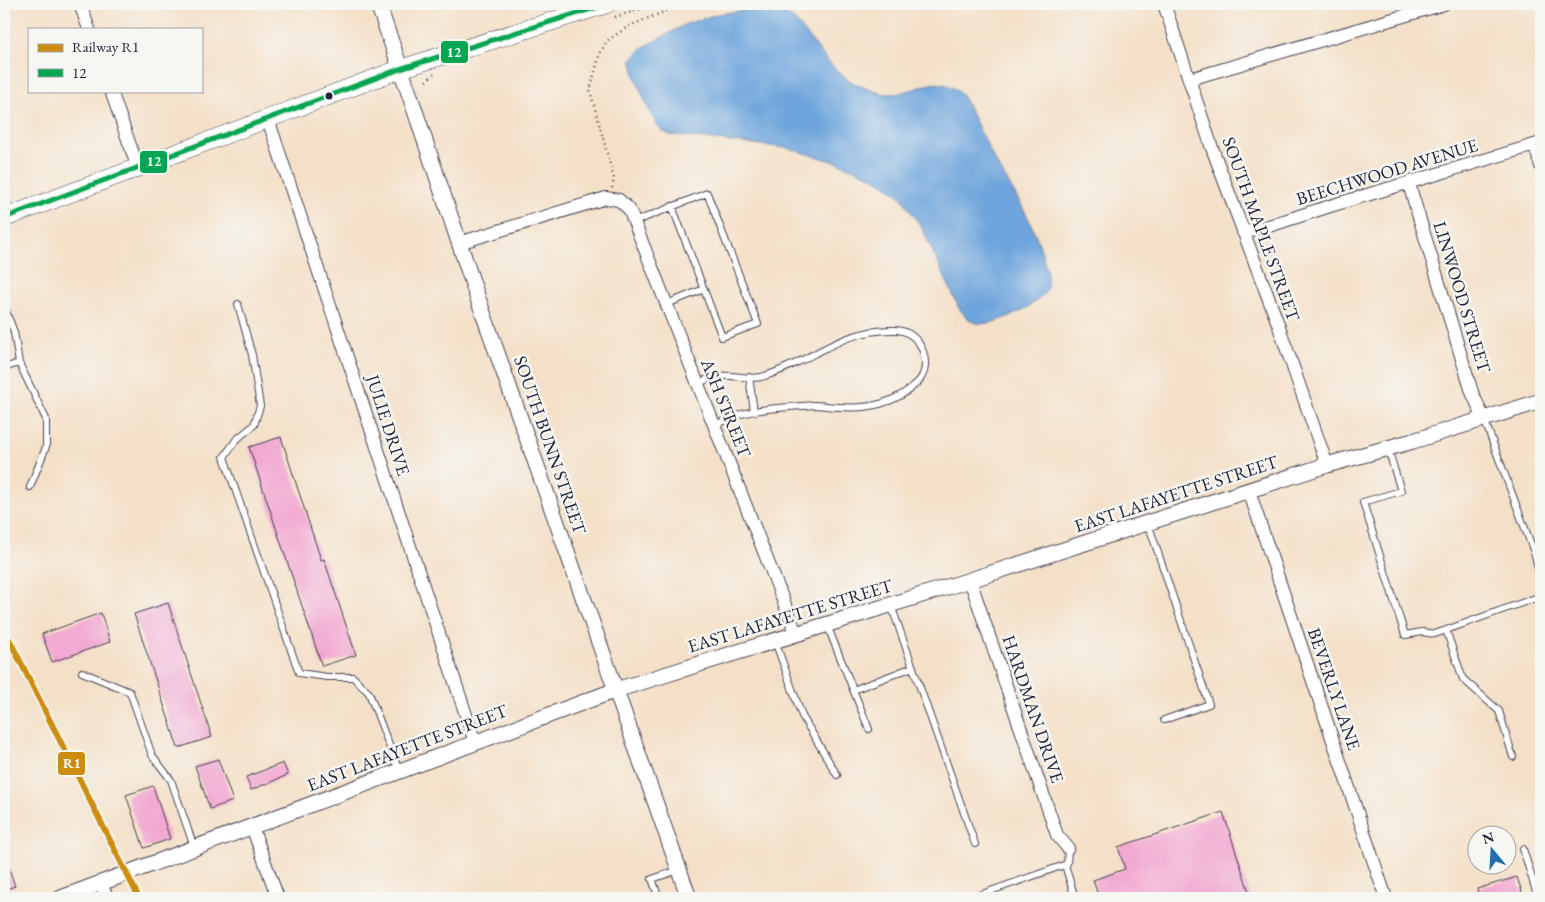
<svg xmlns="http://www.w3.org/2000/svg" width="1545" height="902" viewBox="0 0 1545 902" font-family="'EB Garamond',serif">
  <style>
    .water { fill: #6ea5dc; stroke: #48648c }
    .building { fill: #f2a9d1 }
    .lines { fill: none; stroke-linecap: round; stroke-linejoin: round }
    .service-casing { stroke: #423e50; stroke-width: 8 }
    .minor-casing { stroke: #423e50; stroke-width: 14 }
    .tertiary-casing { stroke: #423e50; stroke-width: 17 }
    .secondary-casing { stroke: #423e50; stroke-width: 19 }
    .path { stroke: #423e50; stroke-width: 2.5; stroke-dasharray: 1 4; stroke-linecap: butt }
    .service { stroke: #fff; stroke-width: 6 }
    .minor { stroke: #fff; stroke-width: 12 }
    .tertiary { stroke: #fff; stroke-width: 15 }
    .secondary { stroke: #fff; stroke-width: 18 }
    .bus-1-casing { stroke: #f6f6f2; stroke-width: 9 }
    .bus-1 { stroke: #00a651; stroke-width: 5 }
    .rail-1-casing { stroke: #f6f6f2; stroke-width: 10 }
    .rail-1 { stroke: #cc8c0c; stroke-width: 6 }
    .bus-dot { fill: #22223b; stroke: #f6f6f2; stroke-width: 2 }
    .labels { text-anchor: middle; stroke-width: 5; stroke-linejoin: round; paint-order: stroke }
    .street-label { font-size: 18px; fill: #22223b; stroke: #f6f6f2 }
    .line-badge { stroke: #f6f6f2; stroke-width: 2 }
    .badge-label { font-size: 14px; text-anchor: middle; font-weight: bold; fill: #fff }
  </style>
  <rect width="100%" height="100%" fill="#f6f6f2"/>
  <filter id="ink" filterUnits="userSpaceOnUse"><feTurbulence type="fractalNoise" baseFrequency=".02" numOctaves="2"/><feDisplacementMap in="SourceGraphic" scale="10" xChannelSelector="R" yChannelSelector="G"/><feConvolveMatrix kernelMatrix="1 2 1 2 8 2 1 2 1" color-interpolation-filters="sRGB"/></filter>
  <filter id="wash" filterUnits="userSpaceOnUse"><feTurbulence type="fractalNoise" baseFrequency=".0096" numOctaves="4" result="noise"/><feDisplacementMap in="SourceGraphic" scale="20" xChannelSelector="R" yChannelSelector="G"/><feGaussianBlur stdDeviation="1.12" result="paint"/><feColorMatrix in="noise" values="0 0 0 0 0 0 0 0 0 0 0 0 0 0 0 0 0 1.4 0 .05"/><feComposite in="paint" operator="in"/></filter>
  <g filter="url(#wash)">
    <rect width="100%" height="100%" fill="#f4e0c8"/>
    <path class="water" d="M755,9L782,12L792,18C812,37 830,72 856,84C868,89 881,95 894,94C920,91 939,71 962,95C975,118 985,143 998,166C1019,201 1037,227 1046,268C1047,274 1049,285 1046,291C1037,306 993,328 976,323C968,320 963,314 959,308L922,228L901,197L889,187L871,176L836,162L787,148L670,135C666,133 663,132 660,129C652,120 630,69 632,59L642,48L686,24L717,14Z"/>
    <g id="blocks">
      <path class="building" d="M281,437L321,560L324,559L356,655L322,666L249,447Z
        M168,603L212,737L178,748L134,614Z
        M101,613L110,642L52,662L42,634Z
        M218,759L233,801L210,809L195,766Z
        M283,763L288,775L251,790L246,777Z
        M153,786L170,839L144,848L126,795Z
        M1223,812L1251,898H1099L1093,880L1125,869L1118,847Z
        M4,857H5L15,886L4,890Z
        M1517,877L1524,898H1480L1477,889Z"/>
    </g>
  </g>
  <g filter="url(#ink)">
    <use href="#blocks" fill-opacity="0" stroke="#423e50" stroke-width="1"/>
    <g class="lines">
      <defs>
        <path id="service" d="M634,222L707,193L758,324L722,337L672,206
          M238,304L252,355L260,406L254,425L236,440L224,457L299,673L327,677H353L369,693L399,771
          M667,304L704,289
          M4,306L14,332L19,363L4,368
          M19,363L46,419V447L30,487
          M749,377L754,411
          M697,383C704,381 712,377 719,376C733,374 748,380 761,377C809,364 841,328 895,330C921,330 935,366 917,383C895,404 869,409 840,407C831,407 822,405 814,405C789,407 762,408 738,415C730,418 722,422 714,425
          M1388,449L1401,491L1363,502L1405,635L1422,632L1435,634L1541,596L1540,577L1535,555L1484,419
          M1148,523L1209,704L1164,720
          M891,605L975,844
          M827,625L869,729
          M1446,630L1463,679L1499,711L1513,757
          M775,641L802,716L837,775
          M82,672L130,692L152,755L171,780L194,847
          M853,690L913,667
          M1523,849L1538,898
          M1065,865L1075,898
          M659,898L652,879L679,870
          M971,898L1067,864L1068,848"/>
        <path id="minor" d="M80,4L89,29
          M1164,4L1212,148L1277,321L1327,465
          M1190,79L1444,4
          M111,91L138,168
          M268,119L475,742
          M1535,146L1541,166
          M1409,184L1472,392L1484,419
          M1243,232L1272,225L1330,206L1541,143
          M459,243L606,198L619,200L629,209L796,633
          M1249,491L1386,898
          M970,580L1057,835L1068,848
          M252,827L278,898
          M100,884L108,898"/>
        <path id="tertiary" d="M378,4L409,93L476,293L689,898
          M61,898L616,690L970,580L1327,465L1413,441L1541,401"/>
        <path id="secondary" d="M4,218L400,69L607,4"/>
      </defs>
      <use href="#service" class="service-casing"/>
      <use href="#minor" class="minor-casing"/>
      <use href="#tertiary" class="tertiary-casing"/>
      <use href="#secondary" class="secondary-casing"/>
      <path class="path" d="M615,17L656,4
        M426,81L434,74
        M612,188L614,179L590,90L600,53L608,40L629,26L683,4"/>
      <use href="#service" class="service"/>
      <use href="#minor" class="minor"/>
      <use href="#tertiary" class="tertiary"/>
      <use href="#secondary" class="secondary"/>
      <defs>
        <path id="bus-1" d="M4,218L400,69L607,4"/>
      </defs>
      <use href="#bus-1" class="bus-1-casing"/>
      <use href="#bus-1" class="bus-1"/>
      <defs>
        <path id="rail-1" d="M4,629L139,898"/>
      </defs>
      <use href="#rail-1" class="rail-1-casing"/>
      <use href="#rail-1" class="rail-1"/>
    </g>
  </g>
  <circle class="bus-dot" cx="329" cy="96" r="4.5"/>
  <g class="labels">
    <g class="street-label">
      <text transform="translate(1387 172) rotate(-17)" y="6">BEECHWOOD AVENUE</text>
      <text transform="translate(1261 229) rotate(70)" y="6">SOUTH MAPLE STREET</text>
      <text transform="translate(1462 297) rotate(73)" y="6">LINWOOD STREET</text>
      <text transform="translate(726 408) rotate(68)" y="6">ASH STREET</text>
      <text transform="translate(388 425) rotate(72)" y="6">JULIE DRIVE</text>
      <text transform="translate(550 445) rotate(71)" y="6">SOUTH BUNN STREET</text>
      <text transform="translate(1176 494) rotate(-18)" y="6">EAST LAFAYETTE STREET</text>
      <text transform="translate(790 616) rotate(-17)" y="6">EAST LAFAYETTE STREET</text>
      <text transform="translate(1334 689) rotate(71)" y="6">BEVERLY LANE</text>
      <text transform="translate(1033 709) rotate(71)" y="6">HARDMAN DRIVE</text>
      <text transform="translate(407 748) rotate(-21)" y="6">EAST LAFAYETTE STREET</text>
    </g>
  </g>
  <g class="line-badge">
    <rect x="440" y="40" width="29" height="24" rx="5" fill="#00a651"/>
    <rect x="139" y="150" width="29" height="24" rx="5" fill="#00a651"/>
    <rect x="57" y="751" width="29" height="25" rx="5" fill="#cc8c0c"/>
  </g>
  <g class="badge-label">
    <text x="454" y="57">12</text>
    <text x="154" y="166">12</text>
    <text x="72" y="768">R1</text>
  </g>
  <rect width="1545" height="902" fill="none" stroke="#f6f6f2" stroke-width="20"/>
  <rect x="28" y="28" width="175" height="65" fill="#f6f6f2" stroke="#a1a1a9"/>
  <rect x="38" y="44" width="25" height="8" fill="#cc8c0c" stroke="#a1a1a9"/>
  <text x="72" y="52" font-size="15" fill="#22223b">Railway R1</text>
  <rect x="38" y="69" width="25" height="8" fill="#00a651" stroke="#a1a1a9"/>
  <text x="72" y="78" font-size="15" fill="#22223b">12</text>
  <g transform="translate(1492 850) rotate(342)"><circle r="24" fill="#f6f6f2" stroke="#a1a1a9"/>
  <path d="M0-4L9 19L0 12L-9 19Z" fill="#1f6fb2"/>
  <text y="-8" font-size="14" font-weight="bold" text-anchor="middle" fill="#22223b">N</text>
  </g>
</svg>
